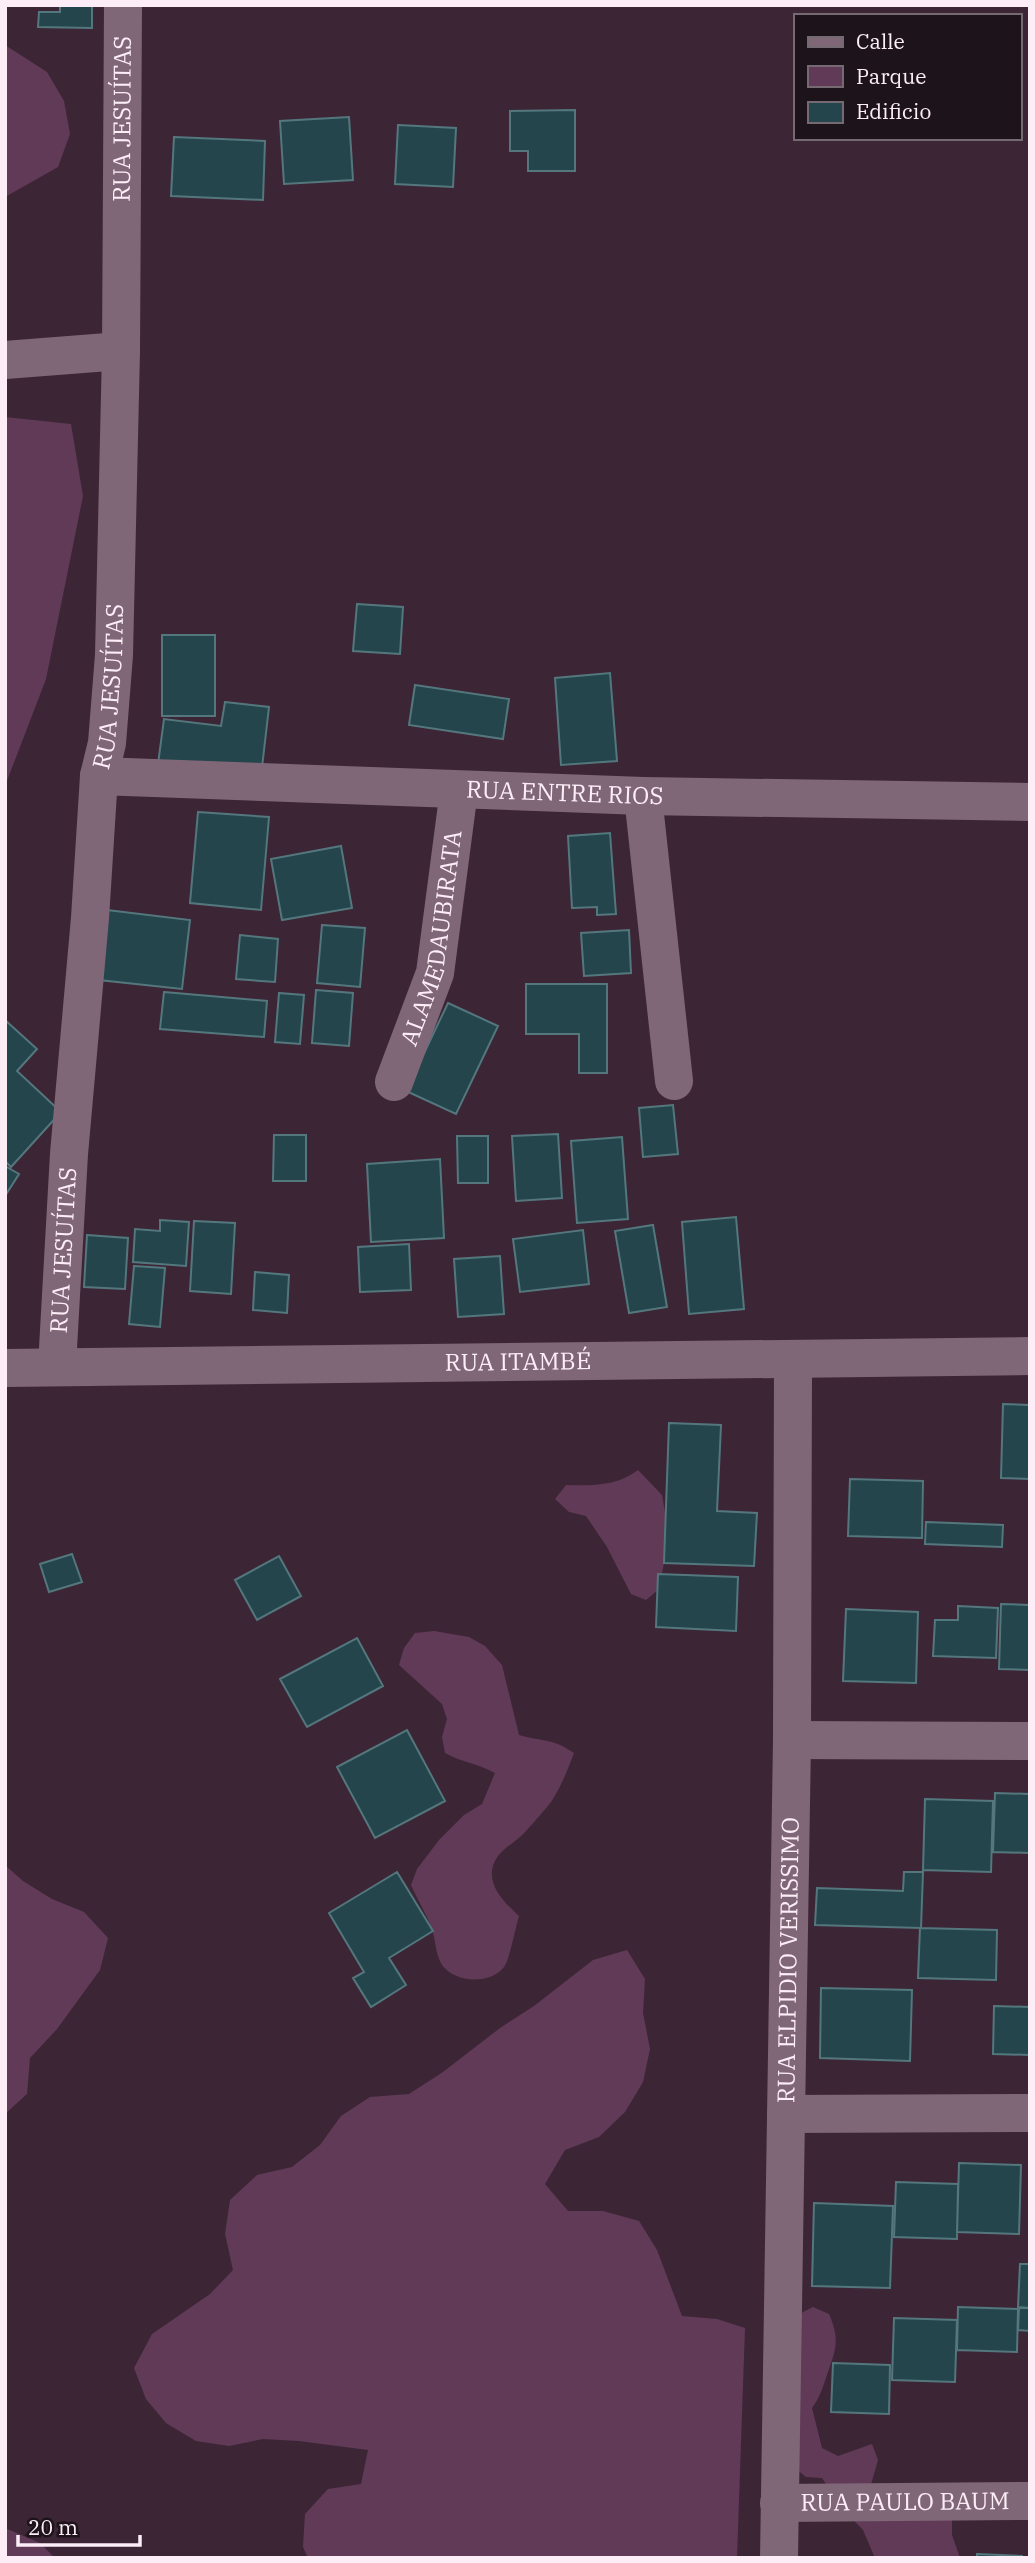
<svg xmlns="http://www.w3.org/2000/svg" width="1035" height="2563" viewBox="0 0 1035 2563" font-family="'IBM Plex Serif',serif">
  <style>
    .green { fill: #613a57 }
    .building { fill: #23454b; stroke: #54777e; stroke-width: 2 }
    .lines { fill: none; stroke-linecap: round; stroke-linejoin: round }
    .minor { stroke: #806778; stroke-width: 38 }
    .labels { text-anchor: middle; stroke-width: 7; stroke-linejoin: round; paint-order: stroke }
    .street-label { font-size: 24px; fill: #fcedf7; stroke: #1d131a }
  </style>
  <rect width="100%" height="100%" fill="#3c2636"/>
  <path class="green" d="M5,45L47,72L64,101L70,134L58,167L5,197Z
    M5,417L71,424L83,496L46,679L5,786Z
    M638,1470L662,1495L671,1547L664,1563L659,1589L646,1600L631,1594L607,1547L586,1516L569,1512L555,1499L566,1485C591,1486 618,1486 638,1470Z
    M434,1631L469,1637L485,1646L502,1665L519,1735C544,1742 552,1738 574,1753C568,1769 561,1787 551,1802C544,1811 534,1822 526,1831C515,1844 494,1851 492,1871C490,1889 507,1905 519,1916C516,1925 509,1962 504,1967C490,1985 455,1983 442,1965C435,1953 436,1941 432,1929C426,1913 417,1899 411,1885L417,1869L439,1840L464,1815L482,1804L495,1773C479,1764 461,1762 445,1753L442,1737L447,1719L442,1704L399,1665L404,1648L415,1633Z
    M5,1865L23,1881L52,1899L84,1912L108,1938L100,1970L57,2029L30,2058L27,2094L5,2114Z
    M627,1950L645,1979L643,2013L650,2049L643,2082L625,2112L599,2137L565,2150L545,2184L568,2211H603L639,2221L657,2250L682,2316L717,2319L745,2328L737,2558H308L303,2547L305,2514L328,2489L361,2484L368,2450L299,2441L263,2439L229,2446L196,2441L166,2423L146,2399L134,2368L152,2334L210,2294L233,2270L225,2234L230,2200L257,2175L292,2167L320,2145L341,2116L370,2097L409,2094L443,2072L500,2028L534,2006L593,1960Z
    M813,2307L829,2314C841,2342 835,2351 826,2378C822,2389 820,2397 812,2408L822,2448L838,2456L872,2444L878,2460L868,2495L952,2517V2535L960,2558H875L863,2530L841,2507L822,2478L806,2477L791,2465V2324L803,2312Z
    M5,2528L40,2543L55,2558H5Z"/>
  <path class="building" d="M60,5H92V28L38,27L39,12H60Z
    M575,110V171H528V151H510V111Z
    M349,117L353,180L284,184L280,121Z
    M398,125L456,128L453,187L395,184Z
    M174,137L265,141L263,200L171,196Z
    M357,604L403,607L400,654L353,651Z
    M162,635H215V716H162Z
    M610,673L617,761L561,765L555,678Z
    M415,685L509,699L503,739L409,725Z
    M225,702L269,707L261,776L158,764L164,719L221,726Z
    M198,812L269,817L261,910L190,903Z
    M610,833L616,914L597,915V907L572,908L568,836Z
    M341,846L352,908L282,920L271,859Z
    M107,910L190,920L182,989L99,980Z
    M322,925L365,928L360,987L317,983Z
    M629,930L631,973L584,976L581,933Z
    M240,935L278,939L275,982L236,979Z
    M526,984H607V1073H579V1034H526Z
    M316,990L353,993L349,1046L312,1043Z
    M164,992L267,1001L264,1037L160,1029Z
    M279,993L304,995L300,1044L275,1042Z
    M448,1003L498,1026L456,1114L406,1091Z
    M5,1020L37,1049L17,1071L61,1112L11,1167L5,1161Z
    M673,1105L678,1154L643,1157L639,1108Z
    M558,1134L562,1198L516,1201L512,1136Z
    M274,1135H306V1181H273Z
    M457,1136H488V1183H458Z
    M622,1137L628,1219L577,1223L571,1141Z
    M440,1159L444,1238L371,1242L367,1164Z
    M5,1166L19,1174L5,1196Z
    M736,1217L744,1309L689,1314L682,1222Z
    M160,1220L189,1222L186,1266L133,1262L135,1229L160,1231Z
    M194,1221L235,1223L231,1294L190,1291Z
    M653,1225L667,1307L629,1313L615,1231Z
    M583,1230L589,1284L520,1292L513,1239Z
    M87,1235L128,1238L125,1289L84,1287Z
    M409,1244L411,1290L360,1292L358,1247Z
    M500,1256L504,1314L458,1317L454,1259Z
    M134,1266L165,1268L160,1327L129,1324Z
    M255,1272L289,1275L287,1313L253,1310Z
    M1003,1404L1030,1405V1479L1001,1478Z
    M669,1423L721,1425L717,1511L757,1513L754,1566L664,1563Z
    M850,1479L923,1481L922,1538L848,1536Z
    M926,1522L1003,1525L1002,1547L925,1544Z
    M72,1554L82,1582L49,1592L40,1564Z
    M279,1556L301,1596L257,1620L235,1580Z
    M658,1574L738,1577L736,1631L656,1627Z
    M1001,1604L1030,1605V1670L999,1669Z
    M958,1606L998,1608L996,1658L933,1656L935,1620H958Z
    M846,1609L918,1612L916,1683L843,1681Z
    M357,1638L383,1686L307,1727L280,1679Z
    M407,1730L445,1801L375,1838L337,1767Z
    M995,1793L1030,1794V1853L993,1852Z
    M925,1799L993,1801L991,1872L923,1870Z
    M397,1872L433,1931L389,1958L406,1985L371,2007L353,1978L364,1972L329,1913Z
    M904,1872H923L921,1928L815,1925L817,1888L903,1891Z
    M920,1928L997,1930L996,1980L918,1978Z
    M821,1988L912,1990L910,2061L820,2058Z
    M994,2006L1030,2007V2055L993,2054Z
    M959,2163L1021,2165L1019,2234L957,2232Z
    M896,2182L958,2184L957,2239L894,2237Z
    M814,2203L893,2206L890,2288L812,2286Z
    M1020,2264H1030V2308L1018,2307Z
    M958,2307L1018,2309L1017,2352L957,2350Z
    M1019,2308H1030V2331L1018,2330Z
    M894,2318L957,2320L955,2382L892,2380Z
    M833,2363L890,2365L889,2414L831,2412Z
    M977,2554L1022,2556V2558H977Z"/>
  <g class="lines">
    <g class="minor">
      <path d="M5,360L121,351"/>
      <path id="s1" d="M99,776L643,796L1030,802"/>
      <path d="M643,796L674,1081"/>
      <path id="s2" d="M394,1082L435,973L459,790"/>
      <path id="s3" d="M57,1366L69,1154L90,918L99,776L107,743L114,655L121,351L123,5"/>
      <path id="s4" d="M5,1368L1030,1356"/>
      <path d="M792,1740L1030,1741"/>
      <path d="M786,2114L1030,2113"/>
      <path id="s5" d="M779,2503L1030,2501"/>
      <path id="s6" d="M779,2558L792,1740L793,1360"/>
    </g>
  </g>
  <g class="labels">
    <g class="street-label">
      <text dy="8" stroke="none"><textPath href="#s3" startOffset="1250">RUA JESUÍTAS</textPath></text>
      <text dy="8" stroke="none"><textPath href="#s3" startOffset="682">RUA JESUÍTAS</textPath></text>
      <text dy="8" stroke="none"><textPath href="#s1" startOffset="466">RUA ENTRE RIOS</textPath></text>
      <text dy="8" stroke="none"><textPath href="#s2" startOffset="150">ALAMEDAUBIRATA</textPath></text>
      <text dy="8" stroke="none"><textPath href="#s3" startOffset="116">RUA JESUÍTAS</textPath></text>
      <text dy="8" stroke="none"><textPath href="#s4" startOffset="513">RUA ITAMBÉ</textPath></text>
      <text dy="8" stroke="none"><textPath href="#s6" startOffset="598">RUA ELPIDIO VERISSIMO</textPath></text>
      <text dy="8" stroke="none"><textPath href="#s5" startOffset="126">RUA PAULO BAUM</textPath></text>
    </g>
  </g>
  <rect width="1035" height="2563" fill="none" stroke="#fcedf7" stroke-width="14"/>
  <rect x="794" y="14" width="228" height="126" fill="#1d131a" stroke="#766a72" stroke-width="2"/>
  <rect x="808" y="37" width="35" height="10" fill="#806778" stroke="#766a72" stroke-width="2"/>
  <text x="856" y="49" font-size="21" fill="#fcedf7">Calle</text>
  <rect x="808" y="66" width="35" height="21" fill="#613a57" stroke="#766a72" stroke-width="2"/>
  <text x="856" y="84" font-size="21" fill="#fcedf7">Parque</text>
  <rect x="808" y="102" width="35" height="21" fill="#23454b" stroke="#766a72" stroke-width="2"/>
  <text x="856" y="119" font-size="21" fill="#fcedf7">Edificio</text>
  <path d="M18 2535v10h122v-10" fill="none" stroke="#fcedf7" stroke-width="3.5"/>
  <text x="28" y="2535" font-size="21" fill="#fcedf7" stroke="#1d131a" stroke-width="5" paint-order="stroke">20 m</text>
</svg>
